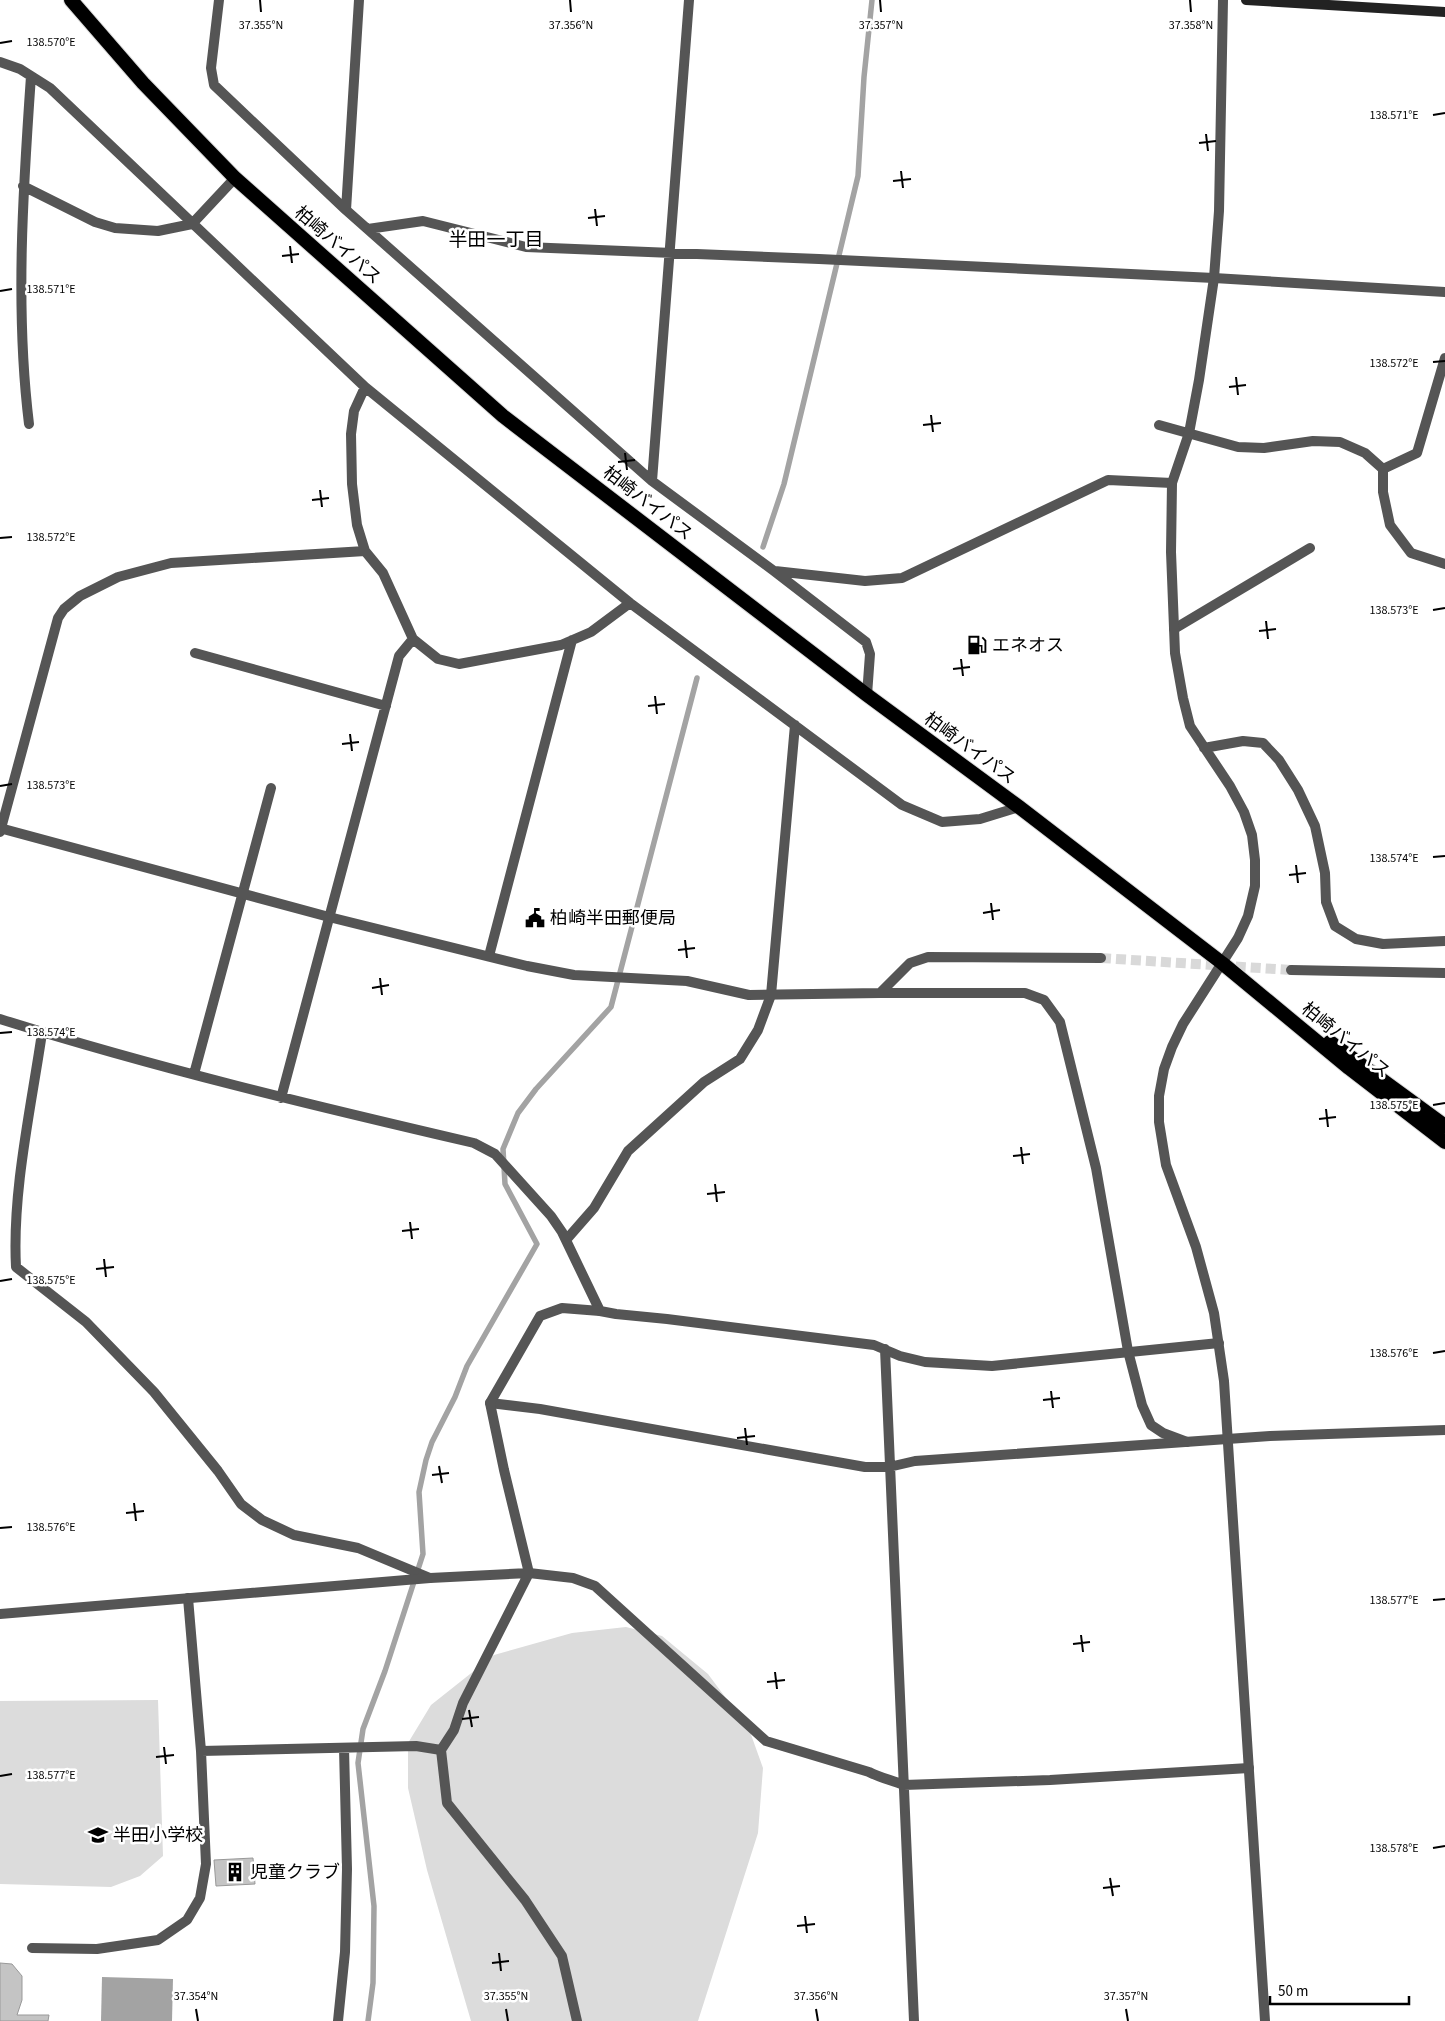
<svg xmlns="http://www.w3.org/2000/svg" width="1445" height="2021" viewBox="0 0 1445 2021" font-family="'Source Sans 3','Noto Sans JP',sans-serif">
  <style>
    .green { fill: #dcdcdc }
    .water { fill: #a3a3a3 }
    .lines { fill: none; stroke-linecap: round; stroke-linejoin: round }
    .stream { stroke: #a3a3a3; stroke-width: 5.5 }
    .building { fill: #c4c4c4; stroke: #999 }
    .tertiary-tunnel { stroke: #d9d9d9; stroke-width: 10; stroke-dasharray: 10 5; stroke-linecap: butt }
    .trunk-casing { stroke: #dbdbdb; stroke-width: 16 }
    .minor { stroke: #555; stroke-width: 10 }
    .tertiary { stroke: #555; stroke-width: 10 }
    .secondary { stroke: #222; stroke-width: 10 }
    .trunk { stroke: #000; stroke-width: 14 }
    .ticks { fill: none; stroke: #000; stroke-width: 2 }
    .labels { text-anchor: middle; stroke-width: 5; stroke-linejoin: round; paint-order: stroke }
    .street-label { font-size: 18px; fill: #000; stroke: #fff }
    .poi-label { font-size: 18px; fill: #000; stroke: #fff; text-anchor: start }
    .neighbourhood-label { font-size: 19px; fill: #000; stroke: #fff }
    .ticks-label { font-size: 12px; text-anchor: middle; fill: #000; stroke: #fff; stroke-width: 5; stroke-linejoin: round; paint-order: stroke }
  </style>
  <rect width="100%" height="100%" fill="#fff"/>
  <path class="green" d="M626,1627L662,1636L708,1674L749,1729L763,1768L758,1833L698,2021H471L427,1870L408,1788V1743L431,1705L494,1655L572,1633Z
    M158,1700L163,1856L140,1876L111,1887L0,1884V1701Z"/>
  <path class="water" d="M102,1977L173,1979L172,2021H101Z"/>
  <g class="lines">
    <path class="stream" d="M763,547L784,484L858,176L864,77L872,0
      M368,2021L373,1983L374,1906L358,1763L363,1729L385,1671L423,1554L419,1492L426,1460L432,1442L455,1397L467,1366L537,1244L505,1184L503,1149L518,1113L536,1089L611,1007L697,678"/>
  </g>
  <path class="building" d="M253,1858L255,1884L216,1886L214,1860Z
    M0,1963L12,1964L22,1976V2000L17,2015H49L48,2021H0Z"/>
  <g class="lines">
    <path class="tertiary-tunnel" d="M1101,958L1291,970"/>
    <defs>
      <path id="trunk" d="M71,0L143,83L235,178L503,416L867,695L1019,807L1222,963L1349,1068L1445,1142
        M1330,1042L1445,1126"/>
    </defs>
    <use href="#trunk" class="trunk-casing"/>
    <path class="minor" d="M219,0L211,68L214,85L346,210L652,481L774,571L866,642L870,654L867,695
      M0,62L20,69L50,88L365,387L630,603L902,805L942,822L980,819L1019,807
      M23,186L95,222L115,228L158,231L192,224L235,178
      M346,210L359,0
      M368,229L423,221L526,247L819,259L1214,278L1445,292
      M365,387L354,411L351,434L352,484L357,525L365,551L383,573L413,639L438,659L459,664L561,645L591,632L630,603
      M29,424C15,310 23,190 31,76
      M1159,425L1238,447L1264,448L1313,441L1340,442L1365,453L1383,469V492L1390,525L1411,553L1445,564
      M1383,469L1417,453L1445,358
      M652,481L689,0
      M775,571L865,581L902,578L1108,480L1172,483
      M1174,629L1310,548
      M195,653L386,706
      M0,832L58,618L64,609L80,596L118,577L171,563L365,551
      M489,956L572,640
      M0,1019C156,1068 315,1106 474,1143L495,1154L551,1216L562,1232L600,1311L616,1314L667,1319L874,1345L900,1356L925,1362L992,1366L1219,1343
      M42,1033C31,1108 12,1192 16,1267L86,1322L154,1392L218,1471L241,1504L262,1520L294,1535L358,1548L430,1578
      M194,1074L271,788
      M281,1098L399,656L413,639
      M566,1240L594,1208L628,1151L704,1082L740,1059L758,1030L771,995L795,725
      M885,1349L914,2021
      M490,1403L540,1409L865,1467H889L915,1461L1270,1436L1445,1430
      M529,1573L573,1578L595,1586L766,1741L869,1772C880,1778 892,1780 904,1785L1050,1780L1249,1768
      M201,1751L416,1746L441,1750
      M32,1948L97,1949L158,1940L187,1920L200,1898L206,1864L201,1751L188,1598
      M338,2021L345,1952L347,1869L344,1748"/>
    <path class="tertiary" d="M1223,0L1219,211L1214,278L1199,380L1189,433L1172,483L1171,552L1175,653L1183,698L1190,726L1230,786L1244,812L1252,835L1255,860V886L1248,916L1238,938L1183,1024L1172,1047L1164,1069L1159,1096V1122L1166,1165L1196,1247L1214,1313L1224,1381L1265,2021
      M1204,748L1243,741L1263,743L1279,760L1298,790L1315,826L1325,873L1326,902L1335,926L1356,939L1383,944L1445,941
      M0,828L329,917L527,966L574,975L687,981L749,995L880,993H1025L1044,1000L1060,1022L1096,1168L1128,1351L1142,1405L1151,1425L1163,1433L1187,1442
      M1291,970L1445,973
      M880,993L910,963L928,957L1101,958
      M0,1614L430,1578L529,1573
      M577,2021L562,1956L525,1900L447,1803L441,1750L454,1730L463,1703L529,1573L504,1470L490,1403L540,1316L562,1308L600,1311"/>
    <path class="secondary" d="M1246,0L1445,12"/>
    <use href="#trunk" class="trunk"/>
  </g>
  <path class="ticks" d="M260,0L261,12M570,0L571,12M880,0L881,12M1190,0L1191,12M0,43L12,41M1433,115L1445,113M1206,134L1208,151M1199,143L1216,141M901,171L903,188M893,181L911,179M595,209L597,226M588,218L605,216M290,246L292,263M282,256L299,254M0,291L12,289M1433,362L1445,361M1236,377L1238,395M1229,387L1246,385M931,415L933,432M923,425L941,423M625,453L627,470M618,462L635,460M320,490L322,507M312,500L329,498M0,538L12,537M1433,610L1445,608M1266,621L1268,639M1259,631L1276,629M961,659L963,676M953,669L970,667M655,696L657,714M648,706L665,704M350,734L352,751M342,744L359,742M0,786L12,784M1433,857L1445,856M1296,865L1298,883M1289,875L1306,873M991,903L993,920M983,913L1000,910M685,940L687,958M678,950L695,948M380,978L382,995M372,988L389,985M0,1033L12,1032M1433,1105L1445,1103M1326,1109L1328,1127M1319,1119L1336,1117M1021,1147L1023,1164M1013,1156L1030,1154M715,1184L717,1202M707,1194L725,1192M410,1222L412,1239M402,1231L419,1229M104,1259L106,1277M96,1269L114,1267M0,1281L12,1279M1433,1353L1445,1351M1051,1391L1053,1408M1043,1400L1060,1398M745,1428L747,1445M737,1438L755,1436M439,1466L442,1483M432,1475L449,1473M134,1503L136,1521M126,1513L144,1511M0,1528L12,1527M1433,1600L1445,1599M1081,1635L1083,1652M1073,1644L1090,1642M775,1672L777,1689M767,1682L785,1680M469,1710L472,1727M462,1719L479,1717M164,1747L166,1764M156,1757L174,1755M0,1776L12,1774M1433,1848L1445,1846M1110,1878L1113,1896M1103,1888L1120,1886M805,1916L807,1933M797,1926L815,1924M499,1953L501,1971M492,1963L509,1961M196,2009L198,2021M506,2009L508,2021M816,2009L818,2021M1126,2009L1128,2021"/>
  <defs>
    <symbol id="fuel-bare" viewBox="-9 -9 18 18"><path d="M-5.5-6h7V0h2V4h1.3V-2.5L3-4.5l.8-.8L6-3V5H2.5V1h-1V6h-7ZM-4.2-4.7v3.2H.2V-4.7Z" fill="#000" stroke="#fff" stroke-width="2.5" paint-order="stroke"/></symbol>
    <symbol id="civic-bare" viewBox="-9 -9 18 18"><path d="M-.6-6.5H3V-4.5H.6V-3L4-1V1h2V6H-6V1h2V-1L-.6-3ZM-1.2 2.5V6h2.4V2.5Z" fill="#000" stroke="#fff" stroke-width="2.5" paint-order="stroke"/></symbol>
    <symbol id="school-bare" viewBox="-9 -9 18 18"><path d="M0-5L7-2L0 1L-7-2ZM-4 1L0 2.5L4 1V4Q0 6-4 4Z" fill="#000" stroke="#fff" stroke-width="2.5" paint-order="stroke"/></symbol>
    <symbol id="building-bare" viewBox="-9 -9 18 18"><path d="M-4-6H4V6H1V3H-1V6H-4ZM-2.5-4.3h1.7v1.8h-1.7ZM.8-4.3h1.7v1.8H.8ZM-2.5-1h1.7V.8h-1.7ZM.8-1h1.7V.8H.8Z" fill="#000" stroke="#fff" stroke-width="2.5" paint-order="stroke"/></symbol>
  </defs>
  <g fill-rule="evenodd">
    <use href="#fuel-bare" x="963" y="631" width="28" height="28"/>
    <use href="#civic-bare" x="521" y="904" width="28" height="28"/>
    <use href="#school-bare" x="84" y="1821" width="28" height="28"/>
    <use href="#building-bare" x="221" y="1858" width="28" height="28"/>
  </g>
  <g class="labels">
    <g class="street-label">
      <text transform="translate(338 245) rotate(41)" y="6">柏崎バイパス</text>
      <text transform="translate(648 503) rotate(38)" y="6">柏崎バイパス</text>
      <text transform="translate(970 748) rotate(36)" y="6">柏崎バイパス</text>
      <text transform="translate(1346 1040) rotate(39)" y="6">柏崎バイパス</text>
    </g>
    <g class="poi-label">
      <text x="992" y="651">エネオス</text>
      <text x="550" y="924">柏崎半田郵便局</text>
      <text x="113" y="1841">半田小学校</text>
      <text x="250" y="1878">児童クラブ</text>
    </g>
    <g class="neighbourhood-label">
      <text x="496" y="246">半田一丁目</text>
    </g>
  </g>
  <g class="ticks-label">
    <text x="261" y="29">37.355°N</text>
    <text x="571" y="29">37.356°N</text>
    <text x="881" y="29">37.357°N</text>
    <text x="1191" y="29">37.358°N</text>
    <text x="51" y="46">138.570°E</text>
    <text x="1394" y="119">138.571°E</text>
    <text x="51" y="293">138.571°E</text>
    <text x="1394" y="367">138.572°E</text>
    <text x="51" y="541">138.572°E</text>
    <text x="1394" y="614">138.573°E</text>
    <text x="51" y="789">138.573°E</text>
    <text x="1394" y="862">138.574°E</text>
    <text x="51" y="1036">138.574°E</text>
    <text x="1394" y="1109">138.575°E</text>
    <text x="51" y="1284">138.575°E</text>
    <text x="1394" y="1357">138.576°E</text>
    <text x="51" y="1531">138.576°E</text>
    <text x="1394" y="1604">138.577°E</text>
    <text x="51" y="1779">138.577°E</text>
    <text x="1394" y="1852">138.578°E</text>
    <text x="196" y="2000">37.354°N</text>
    <text x="506" y="2000">37.355°N</text>
    <text x="816" y="2000">37.356°N</text>
    <text x="1126" y="2000">37.357°N</text>
  </g>
  <path d="M1270 1996v8h139v-8" fill="none" stroke="#000000" stroke-width="2.5"/>
  <text x="1278" y="1996" font-size="15" fill="#000000" stroke="#ffffff" stroke-width="4" paint-order="stroke">50 m</text>
</svg>
